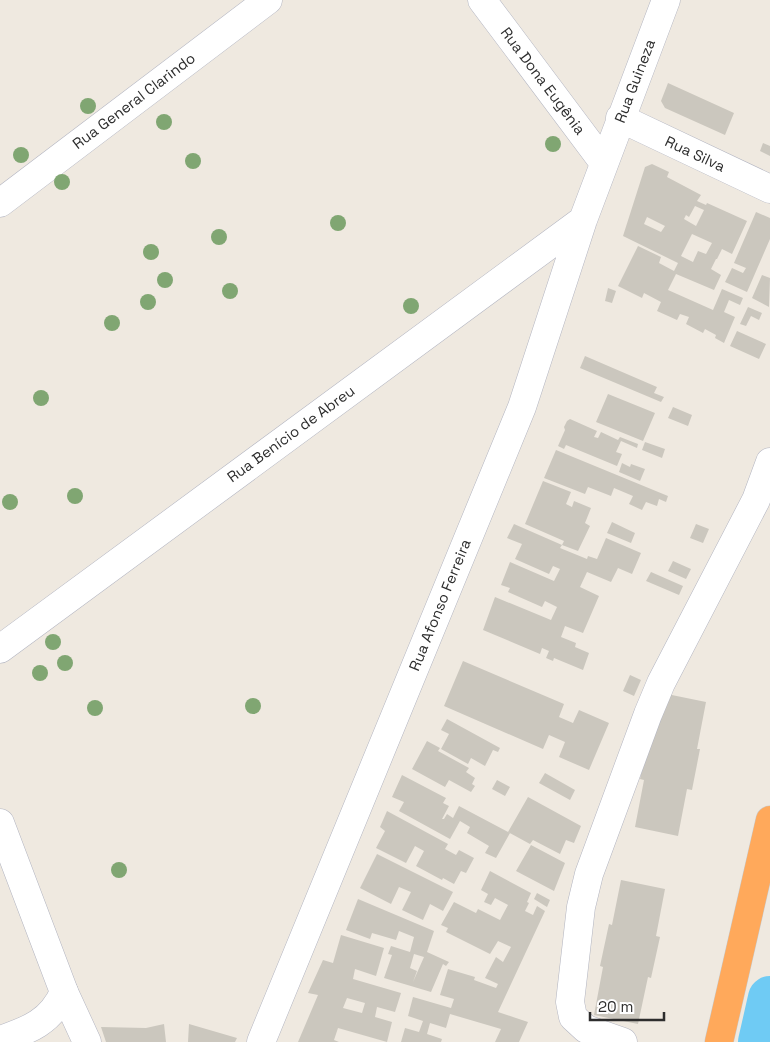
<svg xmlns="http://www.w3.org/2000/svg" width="770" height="1042" viewBox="0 0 770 1042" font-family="'Space Grotesk',sans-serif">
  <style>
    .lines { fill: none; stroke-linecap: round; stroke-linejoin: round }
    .river { stroke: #6fcbf4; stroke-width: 44 }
    .building { fill: #cbc7be; fill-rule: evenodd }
    .minor-casing { stroke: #b3b5c1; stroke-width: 29 }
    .tertiary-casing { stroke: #b3b5c1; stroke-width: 29 }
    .motorway-casing { stroke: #c8c8c8; stroke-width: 29 }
    .minor { stroke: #fff; stroke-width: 28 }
    .tertiary { stroke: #fff; stroke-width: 28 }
    .motorway { stroke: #ffa95b; stroke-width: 28 }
    .tree { fill: #80a672 }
    .labels { text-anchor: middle; stroke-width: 5; stroke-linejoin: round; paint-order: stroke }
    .street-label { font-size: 15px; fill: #2d2d2d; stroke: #fff }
  </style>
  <rect width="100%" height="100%" fill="#efe9e0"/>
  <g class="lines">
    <path class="river" d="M760,1042L770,998"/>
  </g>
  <path class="building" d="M668,83L734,113L725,135L665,108L661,101Z
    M763,143L770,146V156L760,151Z
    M652,164L669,172L667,177L701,195L697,201L706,205L707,203L747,221L732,254L722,249L717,259H716L711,269L721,275L714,290L676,274L668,290L713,310L722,289L743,298L740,305L729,300L724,312L735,317L724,343L715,338L716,335L705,329L703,333L686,324L689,317L680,314L677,320L657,311L661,302L644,293L642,298L618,286L638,246L661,257L659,263L674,271L678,263L623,236L645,167ZM695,206L704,210L696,226L684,219L686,215L689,217ZM647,217L665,226L661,232L644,224ZM692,234L712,243L706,254L698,251L693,262L681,256Z
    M756,212L770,218V239L747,292L725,282L732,268L743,273L746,268L734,263Z
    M762,275L770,278L769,307L752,298Z
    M608,288L616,291L612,303L605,301Z
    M748,307L762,313L759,320L751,316L746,326L740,324Z
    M737,331L766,344L759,359L730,346Z
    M585,356L657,387L654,393L664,397L661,402L580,368Z
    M608,394L655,413L643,441L596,422Z
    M673,407L692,415L688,426L668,418Z
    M570,419L597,431L594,437L598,438L601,432L618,440L620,437L638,444L637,448L621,441L616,452L622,454L617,466L566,445L564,449L558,446L565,430L564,427L567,421Z
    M645,442L665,449L662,458L642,450Z
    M556,450L668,496L666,502L659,499L657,506L646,502L642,510L629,504L633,496L614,488L611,496L588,487L585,494L544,478Z
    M622,463L630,467L631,464L645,469L640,481L619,472Z
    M543,481L571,492L566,504L572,507L574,501L591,508L585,523L590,526L578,551L562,545L564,541L525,524Z
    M612,522L635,533L631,543L607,533Z
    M514,524L562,545L560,548L587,559L588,556L597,559L606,538L641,553L632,574L618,568L611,582L587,572L580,587L599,596L583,633L565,626L561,637L576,643L575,647L589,653L583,670L554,658L553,661L546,658L549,651L542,648L540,654L483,630L495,597L551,620L557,607L545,601L542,607L508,592L510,588L501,585L510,562L554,581L560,569L553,566L549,574L515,559L522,544L507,538Z
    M696,524L709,529L703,543L690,538Z
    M673,561L691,569L686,579L668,571Z
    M651,572L683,586L679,595L646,581Z
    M463,661L564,704L559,717L573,723L579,710L609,723L589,770L559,757L565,742L549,735L543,749L444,706Z
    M630,675L641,680L634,696L623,691Z
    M662,693L706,702L697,749H700L692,790L687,789L678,836L635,827L644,780L640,779L649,737Z
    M447,719L500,748L498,752L493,750L485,766L471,758L468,764L441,749L449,734L441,730Z
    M427,741L440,748L438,751L469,768L466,772L475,778L472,784L475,786L471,792L449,780L445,787L412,769Z
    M545,773L575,790L570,800L539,783Z
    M402,775L446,798L443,803L449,806L442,819H444L447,814L453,818L459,806L510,833L496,858L485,853L489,846L467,833L470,827L460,821L450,839L399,811L404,802L392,797Z
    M497,780L510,787L505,796L492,789Z
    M528,797L581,826L574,843L566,840L560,854L533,840L530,844L508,832Z
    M387,811L448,844L445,849L456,855L459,850L474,858L466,873L461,871L454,884L443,878L442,880L416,866L424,851L415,846L406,863L376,848L385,831L380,827Z
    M531,845L565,863L554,891L516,871Z
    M377,854L453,892L443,911L430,904L423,920L402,910L411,892L399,887L391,904L360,888Z
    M490,871L531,893L527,902L529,903L525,911L533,915L537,906L545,911L498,1012L528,1022L519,1042H495L501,1029L450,1014L446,1028L430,1023L427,1034L442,1039L441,1042H401L405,1028L419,1032L423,1021L408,1016L413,997L451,1008L454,999L440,995L448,969L475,977L474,980L496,988L498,984L485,978L496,957L503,962L511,947L498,941L490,954L446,932L448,928L441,925L454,902L476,913L478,909L500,920L508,905L495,898L491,905L484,902L488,894L481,890Z
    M621,880L665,889L656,936L660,937L651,978L648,977L638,1024L594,1015L603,967L600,966L609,924L612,925Z
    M537,893L550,900L547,907L534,899Z
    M358,899L434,931L427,952L449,962L446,966L443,964L431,992L384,978L392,955L388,954L391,946L410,952L414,937L399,931L396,940L372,933L370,939L346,930ZM414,954L424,957L413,982L417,971L410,968Z
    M341,935L384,948L376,976L355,969L353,979L401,993L395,1012L377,1007L375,1017L392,1022L387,1042L338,1028L334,1040L339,1042H298L318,995L308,993L323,960L333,963ZM347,998L365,1003L362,1013L343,1008Z
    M164,1024L166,1042H106L101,1027L146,1028Z
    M189,1024L237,1038L235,1042H188Z"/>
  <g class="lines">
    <defs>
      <path id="minor" d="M482,0L604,163
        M620,118L770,189
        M0,649L583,220
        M64,992L87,1042
        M261,1042L522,407L583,220L666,0
        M623,1042L586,1029L573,1017L570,1002L581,907L589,874L648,714L661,683L756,500L770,462"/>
      <path id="tertiary" d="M0,203L268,0
        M0,823L64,992C51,1022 29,1030 0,1040"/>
      <path id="motorway" d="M719,1042L770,820"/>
    </defs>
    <use href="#minor" class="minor-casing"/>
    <use href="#tertiary" class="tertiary-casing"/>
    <use href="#motorway" class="motorway-casing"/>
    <use href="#minor" class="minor"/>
    <use href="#tertiary" class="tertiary"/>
    <use href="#motorway" class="motorway"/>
  </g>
  <g class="tree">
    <circle cx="88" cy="106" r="8"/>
    <circle cx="164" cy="122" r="8"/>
    <circle cx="553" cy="144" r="8"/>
    <circle cx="21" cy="155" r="8"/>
    <circle cx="193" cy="161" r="8"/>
    <circle cx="62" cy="182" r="8"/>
    <circle cx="338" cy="223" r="8"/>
    <circle cx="219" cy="237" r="8"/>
    <circle cx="151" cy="252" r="8"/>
    <circle cx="165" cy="280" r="8"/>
    <circle cx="230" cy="291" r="8"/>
    <circle cx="148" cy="302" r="8"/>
    <circle cx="411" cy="306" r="8"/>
    <circle cx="112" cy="323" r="8"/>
    <circle cx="41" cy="398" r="8"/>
    <circle cx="75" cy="496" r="8"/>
    <circle cx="10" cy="502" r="8"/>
    <circle cx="53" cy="642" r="8"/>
    <circle cx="65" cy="663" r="8"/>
    <circle cx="40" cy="673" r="8"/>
    <circle cx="253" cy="706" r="8"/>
    <circle cx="95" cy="708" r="8"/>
    <circle cx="119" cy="870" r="8"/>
  </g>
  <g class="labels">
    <g class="street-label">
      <text transform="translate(543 81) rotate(53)" y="5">Rua Dona Eugênia</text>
      <text transform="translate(635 81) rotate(-69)" y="5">Rua Guineza</text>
      <text transform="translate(134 101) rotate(-37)" y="5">Rua General Clarindo</text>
      <text transform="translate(695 154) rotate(25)" y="5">Rua Silva</text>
      <text transform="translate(291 434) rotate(-36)" y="5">Rua Benício de Abreu</text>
      <text transform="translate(440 605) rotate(-68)" y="5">Rua Afonso Ferreira</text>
    </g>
  </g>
  <path d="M590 1012v8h74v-8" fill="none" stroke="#2d2d2d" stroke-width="2.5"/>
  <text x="598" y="1012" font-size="15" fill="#2d2d2d" stroke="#ffffff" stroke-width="4" paint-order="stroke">20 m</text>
</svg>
